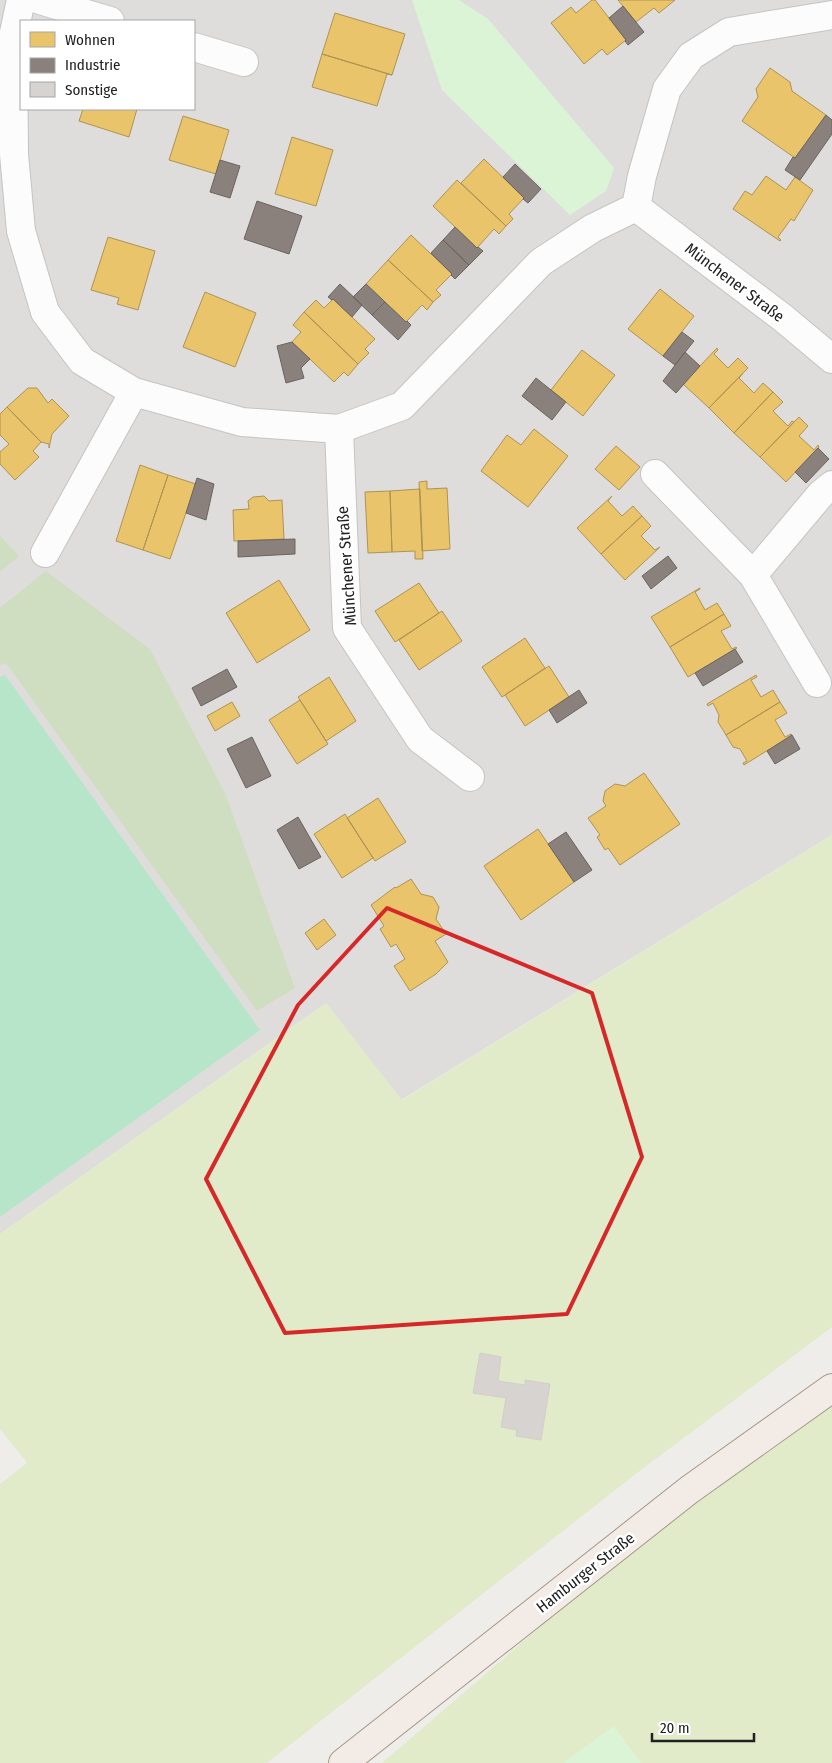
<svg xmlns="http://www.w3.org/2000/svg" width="832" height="1763" viewBox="0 0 832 1763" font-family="'Fira Sans Condensed',sans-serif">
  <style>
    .residential { fill: #dedddb; fill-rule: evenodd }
    .grass { fill: #e1ebca }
    .forest { fill: #cfddc0 }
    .park { fill: #dbf4d6 }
    .pitch { fill: #b6e5ca }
    .homes { fill: #e9c46a; stroke: #ad9354 }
    .industry { fill: #8a817c; stroke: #6a6461 }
    .building { fill: #d6d3d1; stroke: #d2cecb }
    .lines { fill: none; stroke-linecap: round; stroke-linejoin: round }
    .minor-casing { stroke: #c5c4c2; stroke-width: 30 }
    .major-casing { stroke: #a69786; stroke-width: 30 }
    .minor { stroke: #fdfcfc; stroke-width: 28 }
    .major { stroke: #f2ebe6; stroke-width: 28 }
    .marked { fill: none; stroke: #d62828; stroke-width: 4; stroke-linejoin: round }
    .labels { text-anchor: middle; stroke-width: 5; stroke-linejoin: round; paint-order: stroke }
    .street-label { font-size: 16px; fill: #212121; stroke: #fff }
  </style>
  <rect width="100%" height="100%" fill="#efedea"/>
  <path class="residential" d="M0,0H832V835L401,1100L326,1003L0,1234ZM21,21H194V109H21Z"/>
  <path class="grass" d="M832,835V1327L637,1473L267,1763H0V1484L27,1463L0,1429V1234L326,1003L402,1100Z
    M832,1403V1763H382L607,1569Z"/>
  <path class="forest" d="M0,536L19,556L0,572Z
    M46,571L150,649L225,793L295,988L257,1011L6,663L0,665V608Z"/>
  <path class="park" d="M412,0H459L488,19L614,168L606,191L570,215L442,90Z
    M614,1726L641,1763H563Z"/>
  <path class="pitch" d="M5,675L260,1030L0,1217V677Z"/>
  <path class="homes" d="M592,0H595L626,40L607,55L602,49L584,64L551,23L571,7L576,13Z
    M618,0H675L659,13L654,8L636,22Z
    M335,13L405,34L392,75L322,54Z
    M322,54L392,75L387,74L377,106L312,87Z
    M770,68L790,82L792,91L826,115L795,158L742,121L758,97L756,89Z
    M83,109H137L129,137L79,121Z
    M183,116L229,130L216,174L169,160Z
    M292,137L333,150L316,206L275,194Z
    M484,159L524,198L509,214L513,219L506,226L461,183Z
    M766,176L786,190L795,177L813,190L794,221L791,219L778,237L781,240L780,241L733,209L745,191L752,195Z
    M457,180L506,226L499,234L494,229L477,248L433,206Z
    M411,235L452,274L436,290L441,295L433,302L388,260Z
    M108,237L155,251L138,310L117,304L119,298L91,290Z
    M388,260L433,302L427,310L422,305L406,322L366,284Z
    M660,289L694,316L663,356L628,329Z
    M205,292L256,313L235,367L183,347Z
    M333,299L375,339L365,349L369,353L358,364L304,312L316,300L324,308Z
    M304,312L358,364L348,376L344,372L334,382L292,342L301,332L293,325Z
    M717,348L718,350L714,354L728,368L738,358L748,368L709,408L683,384Z
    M582,350L615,375L583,416L551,390Z
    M743,373L739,378L754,393L763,383L773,392L734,433L709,408Z
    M28,388H37L48,403L52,399L69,416L52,434L49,448V444L41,442L7,407Z
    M773,392L783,402L773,411L788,426L792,421L794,422L760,457L734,433Z
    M7,407L41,442L33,451L39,457L15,480L0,464V452L9,444L0,435V414Z
    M799,417L808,426L799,436L814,450L818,445L819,447L786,482L760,457Z
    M534,429L568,456L528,507L481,471L507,435L521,445Z
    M616,446L640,467L619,490L595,469Z
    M140,465L168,475L143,550L116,541Z
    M168,475L196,484L170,559L143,550Z
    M427,481V489L447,488L450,549L422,551L419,482Z
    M420,489L423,559H415V551L392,552L390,491Z
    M390,491L392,552L368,553L365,492Z
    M264,496L269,501L282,500L284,539L234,541L233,510L249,509L248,501L253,497Z
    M612,496L608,501L622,516L633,506L642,516L601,554L577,528Z
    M642,516L651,526L641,536L655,550L660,547L625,580L601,554Z
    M279,580L310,630L257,663L226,613Z
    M419,583L439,613L395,642L375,611Z
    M700,588V589L695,592L705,610L717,603L724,614L670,647L651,617Z
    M442,611L462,641L419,670L399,640Z
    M724,614L731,626L721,631L732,649L736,647L737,648L688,677L670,647Z
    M525,638L545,668L502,697L482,667Z
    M549,666L569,697L525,726L505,695Z
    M756,675L757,677L751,680L761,697L773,690L780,702L726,735L718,722L719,715L713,703L708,706L707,704Z
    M329,677L356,721L326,741L298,697Z
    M300,700L328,744L297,764L269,720Z
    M232,702L240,716L215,731L207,716Z
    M780,702L787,713L775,720L785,737L791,734L792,735L744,765L743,763L747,761L740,749L733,747L726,735Z
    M644,773L680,824L620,865L608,848L605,850L597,837L600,835L588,818L606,806L603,801L605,791L615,784L625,786Z
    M378,798L406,842L375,861L347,818Z
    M345,814L373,858L342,878L314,834Z
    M538,829L574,882L521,920L484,866Z
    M411,879L421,894L433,897L439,907L436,919L446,934L435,941L448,962L436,974L410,991L394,966L405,959L396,944L391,947L380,929L384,926L371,905L395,887L396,888Z
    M324,919L336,935L317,950L305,933Z"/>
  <path class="industry" d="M623,6L644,32L628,45L625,41L626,40L609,18Z
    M826,115L832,120V134L800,180L785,170L793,157L795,158Z
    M220,160L240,166L230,198L210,192Z
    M515,164L541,189L528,203L523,199L524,198L503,177Z
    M257,201L302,216L289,254L244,239Z
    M455,227L477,248L478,247L483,251L469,265L443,240Z
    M443,240L469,265L455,279L451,275L452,274L431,253Z
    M340,284L362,305L352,317L333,299L332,300L328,297Z
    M366,284L385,302L372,315L353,297Z
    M385,302L406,322L407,321L411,325L398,340L372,315Z
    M682,332L694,341L675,365L663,356Z
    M292,342L310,359L301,368L304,378L286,383L277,346Z
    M685,352L700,366L676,393L663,381Z
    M536,378L566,402L552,420L522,396Z
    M818,448L829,459L806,483L795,472Z
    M197,478L214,484L206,520L186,513Z
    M295,539V554L238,557V541Z
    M668,556L677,568L651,589L642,576Z
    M735,649L743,662L703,686L695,673Z
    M227,669L237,687L201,706L192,688Z
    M579,690L587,703L557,723L549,710Z
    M792,735L800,749L775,764L767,751Z
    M252,737L271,776L246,788L227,749Z
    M298,817L321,857L299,869L277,830Z
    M566,832L592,870L574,882L548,844Z"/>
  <path class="building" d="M480,1353L501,1357L498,1381L525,1385V1380L550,1384L541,1440L516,1436L517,1430L501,1427L506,1398L473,1393Z"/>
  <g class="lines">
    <defs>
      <path id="minor" d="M21,0L13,37L14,154L21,231L45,312L82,361L134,392L242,422L339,429L402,406L541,262L593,228L636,207L642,176L667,89L691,56L729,32L832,15
        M40,0L110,21
        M194,47L244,62
        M636,207L783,318L832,359
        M339,429L347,628L420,739L470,777
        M655,474L753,575L817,683
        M45,553L134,392
        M753,575L821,494L832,485"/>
      <path id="major" d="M343,1763L689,1490L832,1388"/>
    </defs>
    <use href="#minor" class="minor-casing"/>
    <use href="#major" class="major-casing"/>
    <use href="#minor" class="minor"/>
    <use href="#major" class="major"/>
  </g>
  <path class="marked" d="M387,908L592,993L642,1157L567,1314L285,1333L206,1179L298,1005Z"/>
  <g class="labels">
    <g class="street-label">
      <text transform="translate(735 282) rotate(37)" y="6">Münchener Straße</text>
      <text transform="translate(346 566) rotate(-94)" y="6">Münchener Straße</text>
      <text transform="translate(585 1572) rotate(-38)" y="6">Hamburger Straße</text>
    </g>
  </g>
  <rect x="20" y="20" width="175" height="90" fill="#ffffff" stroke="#a6a6a6"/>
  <rect x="30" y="32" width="25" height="15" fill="#e9c46a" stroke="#a6a6a6"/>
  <text x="65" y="45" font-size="15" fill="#212121">Wohnen</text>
  <rect x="30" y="58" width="25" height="15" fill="#8a817c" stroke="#a6a6a6"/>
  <text x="65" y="70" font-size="15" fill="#212121">Industrie</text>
  <rect x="30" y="82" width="25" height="15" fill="#d6d3d1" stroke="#a6a6a6"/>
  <text x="65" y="95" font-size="15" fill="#212121">Sonstige</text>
  <path d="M652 1733v8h102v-8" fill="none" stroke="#212121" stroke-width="2.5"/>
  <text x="660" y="1733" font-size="15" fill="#212121" stroke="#ffffff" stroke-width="4" paint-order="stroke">20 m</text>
</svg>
